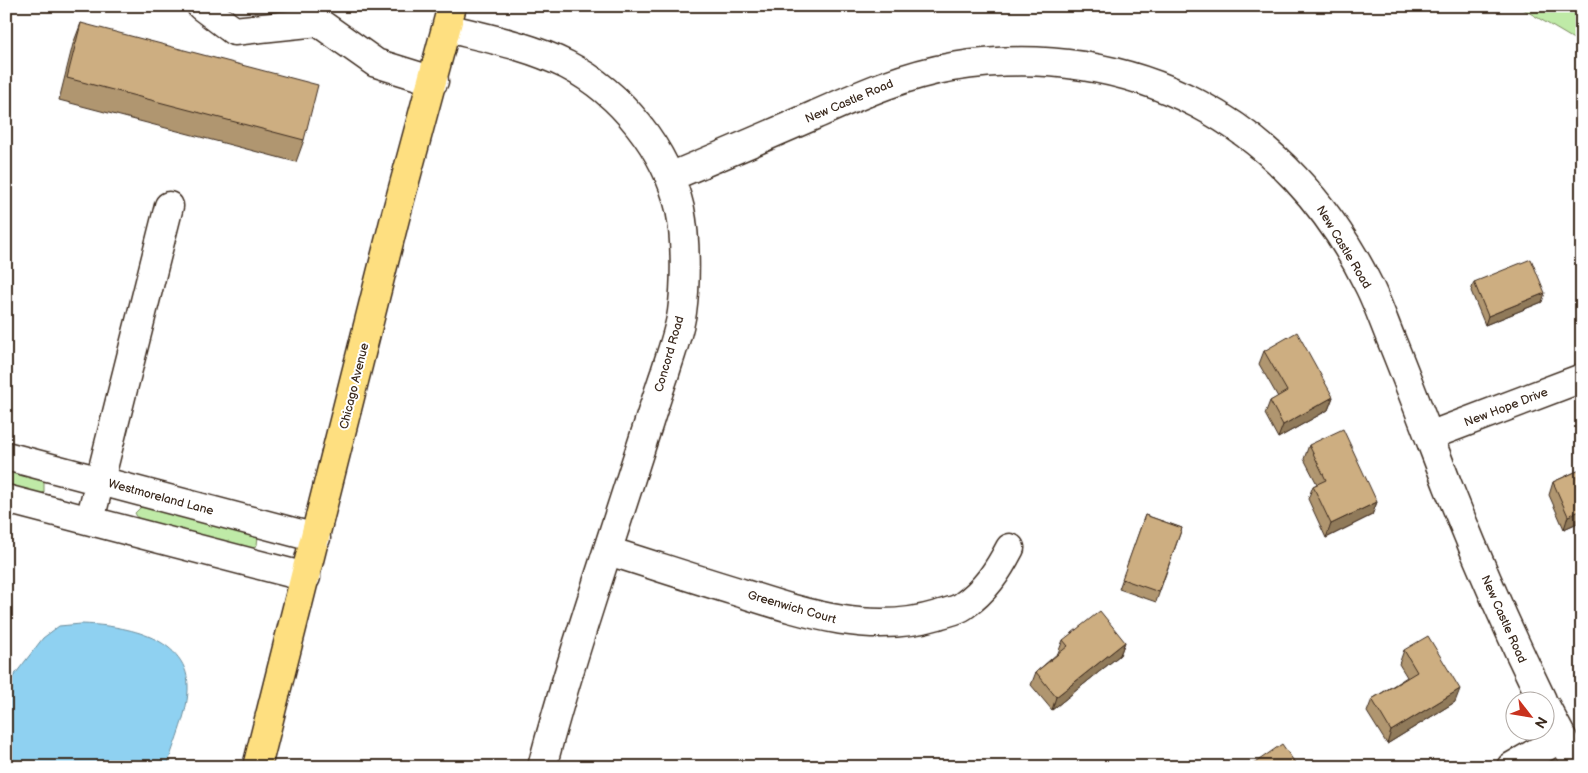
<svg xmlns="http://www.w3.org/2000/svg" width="1588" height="773" viewBox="0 0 1588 773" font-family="'Balsamiq Sans',sans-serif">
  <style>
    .green { fill: #bfeaa7; stroke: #7d8a62 }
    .water { fill: #8fd1f1; stroke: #6d8e9d }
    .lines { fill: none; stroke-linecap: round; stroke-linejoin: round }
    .minor-casing { stroke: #3b2a1e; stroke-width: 31 }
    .major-casing { stroke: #3b2a1e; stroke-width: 31 }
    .minor { stroke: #fff; stroke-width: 28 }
    .major { stroke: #fedf80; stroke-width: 28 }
    .wall { fill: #b0966f; stroke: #3b2a1e }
    .shaded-wall { fill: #907a5a; stroke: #3b2a1e }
    .building { fill: #cdae81; stroke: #3b2a1e }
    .labels { text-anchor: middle; stroke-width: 4; stroke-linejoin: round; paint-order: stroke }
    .street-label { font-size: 12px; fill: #3b2a1e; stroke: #fff }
  </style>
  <rect width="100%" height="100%" fill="#fff"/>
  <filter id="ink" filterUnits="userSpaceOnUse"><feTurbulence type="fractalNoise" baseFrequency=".02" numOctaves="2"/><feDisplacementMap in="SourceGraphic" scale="10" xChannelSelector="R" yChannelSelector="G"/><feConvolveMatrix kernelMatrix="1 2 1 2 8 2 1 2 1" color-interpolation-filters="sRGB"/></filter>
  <g filter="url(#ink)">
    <path class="green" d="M1518,6H1582V44Z
      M6,468L41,477L44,481V492L39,496L6,489Z
      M145,503L253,532L258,537L257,545L252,549L141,524L135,513Z"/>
    <path class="water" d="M81,624C120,625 186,635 188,685C189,712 174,741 167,767H6V686L43,638L59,626Z"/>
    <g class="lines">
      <defs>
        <path id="minor" d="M201,6L234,31L318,22
          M313,6L318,22L376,63L434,81
          M447,28C487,38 529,46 567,65C621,93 666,149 680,209C686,238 686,283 682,312C679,333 671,353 665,373C655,402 646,432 636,462C604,563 569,664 542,767
          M670,177C718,157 767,136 815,115C860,95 904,75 952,67C1133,38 1289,122 1369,286C1378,304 1385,325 1393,344C1412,391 1430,439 1448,486C1477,559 1508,630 1542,700
          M1429,436L1582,378
          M6,456L316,538
          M6,499L306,577
          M90,520L169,206
          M608,551C650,564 692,578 735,591C801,612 869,636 938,615C946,612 956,611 963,606C985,591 998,571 1010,548
          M1546,707L1578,767
          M1511,767L1561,738"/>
        <path id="major" d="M257,767L395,218L452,6"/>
      </defs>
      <use href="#minor" class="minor-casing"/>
      <use href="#major" class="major-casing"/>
      <use href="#minor" class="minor"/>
      <use href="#major" class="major"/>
    </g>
    <path class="wall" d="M81,23L304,140L296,162L59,100L73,44Z
      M1474,282L1542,302L1485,325L1471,291Z
      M1264,351L1333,397L1328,410L1278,438L1265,414L1270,401L1278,397L1259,364Z
      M1309,445L1377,502L1372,515L1326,538L1308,499L1313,486L1317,484L1304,459Z
      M1582,469V521L1564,529L1549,495L1553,482Z
      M1145,515L1182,528L1156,602L1119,589Z
      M1063,640L1125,642L1120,655L1052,710L1031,685L1036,672L1058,653Z
      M1404,650L1455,702L1387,744L1367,712L1372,699L1407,677L1399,664Z"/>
    <path class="shaded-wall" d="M1545,293L1542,302L1485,325L1488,316Z
      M1333,397L1328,410L1278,438L1283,425Z
      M1377,502L1372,515L1326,538L1331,524Z
      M1582,510V521L1564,529L1568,516Z
      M1125,642L1120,655L1052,710L1056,697Z
      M1460,689L1455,702L1387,744L1391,731Z"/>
    <path class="building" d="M81,23L318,85L304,140L67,78Z
      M1531,259L1545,293L1488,316L1474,282Z
      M1297,332L1333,397L1283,425L1270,401L1287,391L1264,351Z
      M1343,429L1377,502L1331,524L1313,486L1326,480L1309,445Z
      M1582,469V510L1568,516L1553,482Z
      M1145,515L1182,528L1159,592L1122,579Z
      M1100,611L1125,642L1056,697L1036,672L1068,646L1063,640Z
      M1428,636L1460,689L1391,731L1372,699L1417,672L1404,650Z
      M1282,744L1298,767H1249Z"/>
  </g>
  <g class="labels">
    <g class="street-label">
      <text transform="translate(849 101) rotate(-23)" y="4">New Castle Road</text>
      <text transform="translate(1344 247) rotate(59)" y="4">New Castle Road</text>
      <text transform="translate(669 354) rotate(-74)" y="4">Concord Road</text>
      <text transform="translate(354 386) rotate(-76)" y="4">Chicago Avenue</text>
      <text transform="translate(1506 407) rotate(-21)" y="4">New Hope Drive</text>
      <text transform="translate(161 497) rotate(15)" y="4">Westmoreland Lane</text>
      <text transform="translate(792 607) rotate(16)" y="4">Greenwich Court</text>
      <text transform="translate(1504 619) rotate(66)" y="4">New Castle Road</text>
    </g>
  </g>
  <rect width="1588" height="773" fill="none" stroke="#fff" stroke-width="25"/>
  <rect x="12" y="12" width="1563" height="748" fill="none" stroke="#3b2a1e" stroke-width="2" filter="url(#ink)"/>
  <g transform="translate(1530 716) rotate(121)"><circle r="24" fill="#ffffff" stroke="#b1aaa5"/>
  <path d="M0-4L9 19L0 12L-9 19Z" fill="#c8321e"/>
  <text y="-8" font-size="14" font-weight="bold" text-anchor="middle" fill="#3b2a1e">N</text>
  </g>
</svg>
